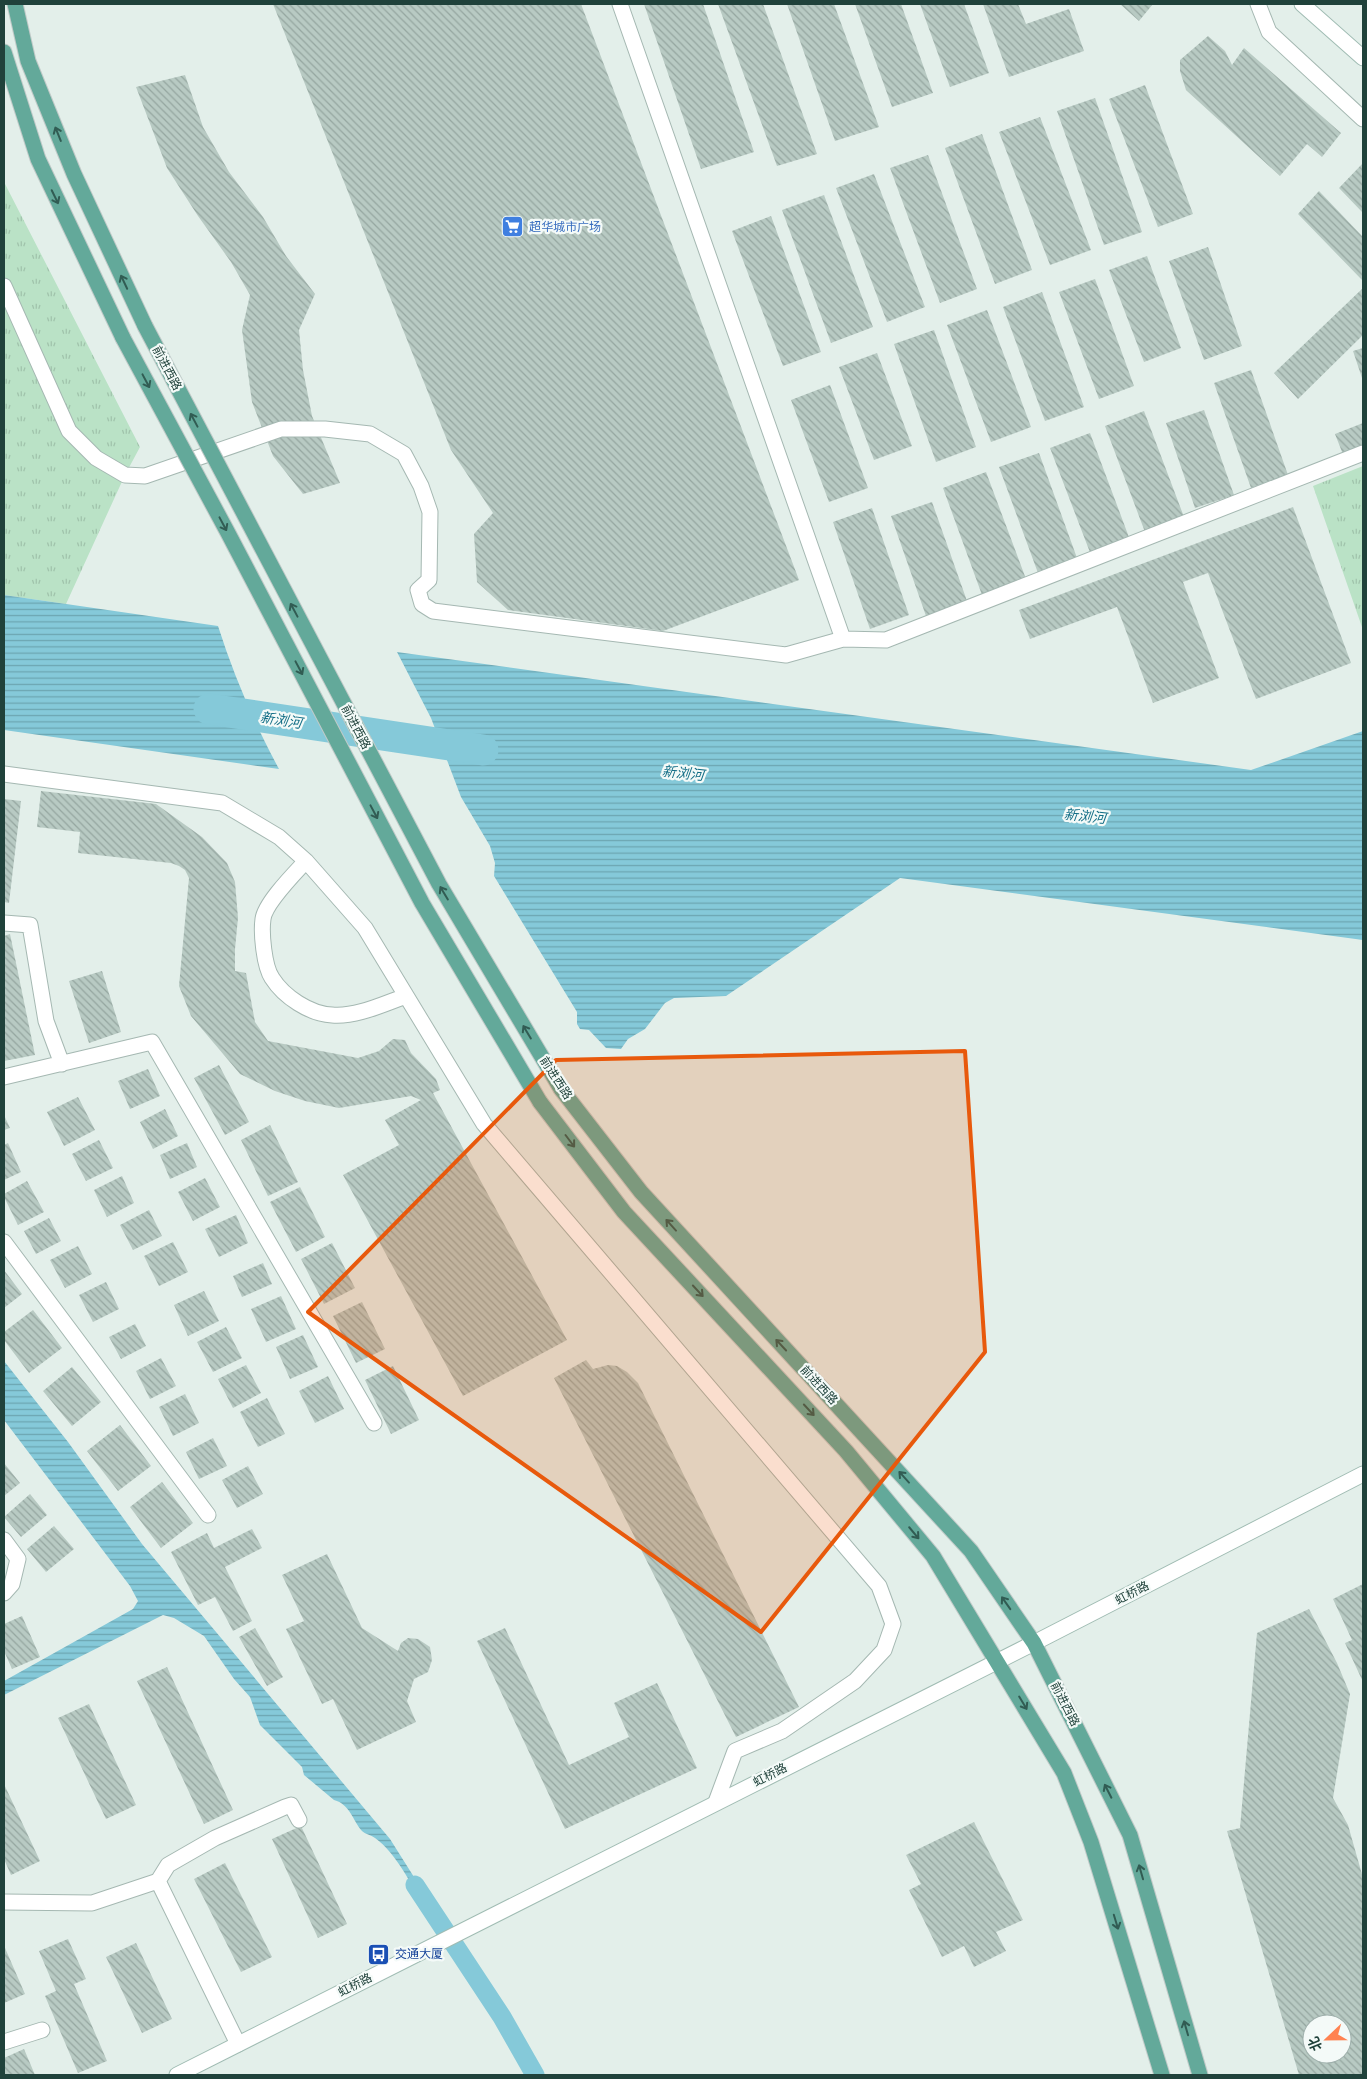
<svg xmlns="http://www.w3.org/2000/svg" width="1367" height="2079" viewBox="0 0 1367 2079" font-family="'Nunito Sans','Noto Sans SC',sans-serif">
  <style>
    .park { fill: url(#park-tufts) }
    .water { fill: url(#water-rules) }
    .lines { fill: none; stroke-linecap: round; stroke-linejoin: round }
    .canal { stroke: #85c9d9; stroke-width: 19 }
    .river { stroke: #85c9d9; stroke-width: 31 }
    .building { fill: url(#building-back-hatch); fill-rule: evenodd }
    .street-casing { stroke: #a5b8b2; stroke-width: 17 }
    .secondary-casing { stroke: #a0bcb3; stroke-width: 17 }
    .primary-casing { stroke: #c1cac8; stroke-width: 17 }
    .street { stroke: #fff; stroke-width: 15 }
    .secondary { stroke: #fff; stroke-width: 15 }
    .primary { stroke: #63a99a; stroke-width: 15 }
    .primary-bridge-casing { stroke: #c1cac8; stroke-width: 17; stroke-linecap: butt }
    .primary-bridge { stroke: #63a99a; stroke-width: 15 }
    .oneway { stroke: #315c53 }
    .marked { fill: #e8590c; fill-opacity: 0.2; stroke: #e8590c; stroke-width: 4; stroke-linejoin: round }
    .labels { text-anchor: middle; stroke-width: 4.5; stroke-linejoin: round; paint-order: stroke }
    .shop-label { font-size: 12px; fill: #366cbe; stroke: #f4faf8; text-anchor: start }
    .street-label { font-size: 12px; fill: #20423b; stroke: #f4faf8 }
    .transit-label { font-size: 12px; fill: #164399; stroke: #f4faf8; text-anchor: start }
    .water-label { font-size: 14px; font-style: italic; fill: #136e86; stroke: #f4faf8 }
  </style>
  <defs>
    <pattern id="park-tufts" width="24" height="20" patternUnits="userSpaceOnUse" patternTransform="scale(1.25)"><rect width="24" height="20" fill="#bae2c6"/><path d="M3 7l-1-3M5 7V3M7 7l1-3M15 17l-1-3M17 17v-4M19 17l1-3" fill="none" stroke="#a0c3ab"/></pattern>
    <pattern id="water-rules" width="6" height="5" patternUnits="userSpaceOnUse" patternTransform="scale(1.25)"><rect width="6" height="5" fill="#85c9d9"/><path d="M0 2.5h6" fill="none" stroke="#6ca5b1"/></pattern>
    <pattern id="building-back-hatch" width="6" height="6" patternUnits="userSpaceOnUse" patternTransform="scale(1.25)"><rect width="6" height="6" fill="#b8cac3"/><path d="M-1 5l2 2M0 0l6 6M5-1l2 2" fill="none" stroke="#95a6a0"/></pattern>
  </defs>
  <rect width="100%" height="100%" fill="#e3efea"/>
  <path class="park" d="M4,182L140,447L125,475L66,604L4,595Z
    M1363,466V630L1313,486Z"/>
  <path class="water" d="M4,595L218,626C234,676 254,723 279,769L4,730Z
    M397,652L1251,770L1363,731V940L900,878L726,996L674,998L665,1003L645,1029L628,1039L621,1049L606,1048L589,1030L580,1029L577,1024V1012L494,876L495,863L490,846L461,797L431,718Z
    M4,1361L68,1442L142,1544L390,1839L431,1904L424,1908C412,1885 396,1853 375,1838C371,1835 365,1834 362,1831C353,1821 350,1804 334,1800L304,1775L302,1767L260,1725L250,1697L234,1679L204,1636L174,1618L163,1615L4,1695V1681L133,1609L138,1601L130,1586L4,1420Z"/>
  <g class="lines">
    <path class="canal" d="M415,1885L502,2017L535,2075"/>
    <path class="river" d="M209,709L483,750"/>
  </g>
  <path class="building" d="M273,4H581L799,580L663,631L508,610L477,582L474,534L493,513L451,450Z
    M644,4H703L754,152L701,169Z
    M718,4H763L817,154L777,166Z
    M787,4H834L879,127L835,141Z
    M855,4H901L933,93L892,107Z
    M920,4H964L989,73L950,87Z
    M983,4H1018L1026,24L1069,9L1084,51L1009,77Z
    M1120,4H1153L1139,21Z
    M1208,36L1225,51L1232,65L1244,48L1341,133L1322,157L1307,144L1280,176L1186,90L1180,71V60Z
    M185,75L203,127L229,172L263,217L286,256L315,294L299,330L303,370L312,416L340,483L303,494L273,456L252,402L242,330L250,295L231,262L198,216L167,168L136,87Z
    M1145,85L1193,214L1158,227L1109,99Z
    M1095,98L1142,232L1104,245L1057,111Z
    M1040,117L1091,250L1050,265L999,132Z
    M982,134L1032,270L995,284L945,148Z
    M928,155L977,289L940,303L890,168Z
    M1363,163V213L1339,188Z
    M874,174L925,307L887,322L836,188Z
    M1319,191L1363,237V281L1298,214Z
    M824,195L873,327L831,343L782,210Z
    M771,216L821,352L783,366L732,231Z
    M1208,247L1242,346L1204,360L1169,261Z
    M1147,256L1181,348L1144,362L1109,270Z
    M1095,279L1134,386L1099,399L1059,292Z
    M1363,288V335L1298,399L1274,373Z
    M1042,292L1084,407L1045,421L1003,307Z
    M987,310L1031,427L991,442L947,325Z
    M934,330L976,447L936,462L894,344Z
    M1363,348V381L1353,351Z
    M877,353L912,446L874,460L839,367Z
    M1251,370L1288,475L1251,488L1214,383Z
    M830,385L868,488L829,502L791,400Z
    M1204,410L1234,495L1195,508L1166,423Z
    M1144,411L1184,517L1145,532L1105,426Z
    M1363,423V449L1344,457L1335,434Z
    M1090,433L1130,540L1091,555L1050,448Z
    M1039,453L1077,558L1038,573L999,467Z
    M986,472L1026,579L982,595L943,488Z
    M932,502L967,601L926,616L891,516Z
    M1293,507L1351,663L1256,699L1208,573L1183,582L1219,678L1153,703L1117,607L1030,639L1019,610Z
    M872,508L909,615L870,629L833,522Z
    M41,791L156,804L202,837L227,863L235,882L238,918L235,949V971L246,973L255,1022L268,1041L358,1058L379,1051L393,1039L405,1040L411,1053L436,1079L440,1090L433,1093L567,1340L463,1396L343,1175L399,1145L385,1120L421,1100L411,1096L339,1108L305,1101L275,1091L240,1074L191,1016L179,986L189,878L185,870L179,866L171,863L78,853L80,832L37,827Z
    M4,799L21,801L9,903L4,902Z
    M10,934L35,1055L4,1061V936Z
    M102,971L121,1032L89,1043L69,981Z
    M219,1065L249,1122L225,1135L194,1078Z
    M148,1069L160,1096L130,1109L118,1081Z
    M78,1097L95,1130L64,1146L47,1112Z
    M165,1109L178,1136L153,1149L140,1122Z
    M4,1115L10,1128L4,1130Z
    M270,1125L298,1182L268,1196L241,1140Z
    M99,1140L113,1168L86,1181L72,1154Z
    M8,1143L21,1172L4,1180V1145Z
    M187,1143L197,1167L170,1179L160,1155Z
    M122,1176L134,1203L107,1217L94,1190Z
    M205,1178L220,1207L193,1221L178,1192Z
    M27,1181L44,1212L18,1225L4,1197V1194Z
    M300,1187L325,1237L296,1252L270,1202Z
    M149,1210L162,1236L133,1250L120,1225Z
    M236,1215L248,1243L219,1257L205,1229Z
    M49,1218L61,1241L36,1254L24,1231Z
    M173,1242L188,1272L159,1286L144,1256Z
    M332,1243L355,1288L324,1304L301,1259Z
    M78,1246L92,1274L65,1288L50,1260Z
    M263,1263L272,1284L242,1297L233,1276Z
    M4,1270L22,1294L4,1308Z
    M106,1282L119,1309L93,1322L79,1295Z
    M204,1291L219,1321L188,1336L174,1305Z
    M281,1296L296,1329L266,1342L251,1309Z
    M362,1302L385,1349L356,1363L333,1316Z
    M33,1310L62,1348L29,1373L4,1340V1332Z
    M135,1324L146,1346L121,1359L109,1337Z
    M226,1327L242,1358L213,1372L197,1342Z
    M303,1335L318,1367L290,1379L276,1347Z
    M161,1358L176,1386L150,1399L136,1371Z
    M586,1360L593,1369L608,1365L617,1366L627,1372L638,1383L799,1707L736,1737L554,1378Z
    M246,1365L261,1393L233,1408L218,1379Z
    M393,1366L419,1420L391,1434L365,1380Z
    M72,1367L101,1402L72,1426L43,1391Z
    M328,1376L344,1409L315,1423L299,1391Z
    M185,1394L199,1423L173,1436L159,1407Z
    M267,1398L285,1434L258,1447L240,1412Z
    M120,1425L151,1466L118,1491L87,1451Z
    M213,1438L227,1466L199,1479L186,1452Z
    M4,1463L20,1483L4,1496Z
    M248,1466L263,1494L237,1508L222,1480Z
    M162,1482L193,1523L161,1548L130,1507Z
    M30,1494L47,1515L21,1537L4,1517Z
    M54,1526L74,1549L46,1572L27,1549Z
    M252,1529L262,1548L225,1567L252,1621L233,1631L215,1597L198,1605L171,1552L207,1533L214,1548Z
    M327,1554L362,1628L398,1651L401,1643L408,1638L418,1639L430,1647L432,1660L428,1672L414,1679L407,1701L416,1722L357,1750L333,1699L322,1704L286,1629L304,1621L282,1575Z
    M1363,1584V1682L1345,1643L1352,1640L1333,1599Z
    M1309,1609L1337,1663L1350,1694L1333,1798L1348,1825L1363,1878V2075H1299L1227,1831L1240,1828L1257,1633ZM1312,2024H1342V2054H1312Z
    M22,1616L40,1657L12,1669L4,1651V1624Z
    M255,1628L283,1677L267,1686L239,1637Z
    M505,1628L569,1765L629,1737L614,1703L657,1683L697,1768L565,1829L477,1641Z
    M167,1667L233,1810L204,1824L137,1681Z
    M89,1704L136,1805L106,1819L58,1718Z
    M4,1784L40,1861L11,1875L4,1859Z
    M974,1822L1023,1920L996,1932L1006,1951L974,1967L964,1946L942,1957L909,1890L921,1884L906,1855Z
    M301,1826L347,1924L318,1938L272,1839Z
    M225,1863L272,1957L241,1972L194,1879Z
    M68,1939L86,1979L74,1984L107,2061L78,2073L45,1996L56,1991L39,1951Z
    M136,1943L172,2019L142,2033L106,1957Z
    M5,1948L25,1994L4,2003V1949Z
    M24,2049L35,2075H4V2058Z"/>
  <g class="lines">
    <defs>
      <path id="street" d="M1258,4L1269,32L1363,119
        M4,286L69,431L96,458L125,475L145,476L281,429H325L370,434L404,454L421,486L430,512L429,580L418,590L422,604L433,611L786,655L843,639L620,4
        M843,639L886,640L1363,453
        M4,774L222,803L279,837L306,861L365,928L484,1124L879,1586L893,1624L884,1650L855,1681L782,1731L735,1751L716,1802
        M306,861C295,873 265,903 263,919C261,933 264,966 272,978C284,997 310,1014 332,1015C357,1017 383,1004 406,996
        M4,923L30,925L46,1021L62,1064
        M4,1077L152,1042L374,1423
        M4,1242L208,1515
        M4,1540L18,1559L12,1584L4,1593
        M158,1881L168,1865L215,1838L285,1807L291,1805L299,1820
        M4,1902L92,1903L158,1881L238,2044
        M4,2042L42,2030"/>
      <path id="secondary" d="M1302,4L1363,58
        M177,2075L1034,1643L1363,1474"/>
      <path id="primary" d="M15,4L28,61L74,174L145,326
        M4,52L38,159L123,338
        M561,1089L641,1192L971,1551L1034,1643L1130,1835L1200,2075
        M540,1102L624,1212L846,1451L933,1556L1064,1773L1091,1842L1162,2075"/>
    </defs>
    <use href="#street" class="street-casing"/>
    <use href="#secondary" class="secondary-casing"/>
    <use href="#primary" class="primary-casing"/>
    <use href="#street" class="street"/>
    <use href="#secondary" class="secondary"/>
    <use href="#primary" class="primary"/>
    <defs>
      <path id="primary-bridge" d="M145,326L439,884L561,1089
        M123,338L228,533L422,903L540,1102"/>
    </defs>
    <use href="#primary-bridge" class="primary-bridge-casing"/>
    <use href="#primary-bridge" class="primary-bridge"/>
  </g>
  <defs><path id="oneway-shaft" d="M-6 0H5M1.5-3L5.5 0L1.5 3" fill="none" stroke-width="1.6" stroke-linecap="round" stroke-linejoin="round" transform="scale(1.25)"/></defs>
  <g class="oneway">
    <use href="#oneway-shaft" transform="translate(58 134) rotate(-112)"/>
    <use href="#oneway-shaft" transform="translate(55 197) rotate(64)"/>
    <use href="#oneway-shaft" transform="translate(124 282) rotate(-115)"/>
    <use href="#oneway-shaft" transform="translate(146 381) rotate(62)"/>
    <use href="#oneway-shaft" transform="translate(194 420) rotate(-118)"/>
    <use href="#oneway-shaft" transform="translate(223 524) rotate(62)"/>
    <use href="#oneway-shaft" transform="translate(294 610) rotate(-118)"/>
    <use href="#oneway-shaft" transform="translate(299 668) rotate(62)"/>
    <use href="#oneway-shaft" transform="translate(374 812) rotate(62)"/>
    <use href="#oneway-shaft" transform="translate(444 893) rotate(-121)"/>
    <use href="#oneway-shaft" transform="translate(527 1032) rotate(-121)"/>
    <use href="#oneway-shaft" transform="translate(570 1141) rotate(53)"/>
    <use href="#oneway-shaft" transform="translate(671 1225) rotate(-132)"/>
    <use href="#oneway-shaft" transform="translate(698 1291) rotate(47)"/>
    <use href="#oneway-shaft" transform="translate(781 1345) rotate(-133)"/>
    <use href="#oneway-shaft" transform="translate(809 1410) rotate(47)"/>
    <use href="#oneway-shaft" transform="translate(904 1477) rotate(-132)"/>
    <use href="#oneway-shaft" transform="translate(914 1533) rotate(50)"/>
    <use href="#oneway-shaft" transform="translate(1006 1603) rotate(-125)"/>
    <use href="#oneway-shaft" transform="translate(1023 1703) rotate(59)"/>
    <use href="#oneway-shaft" transform="translate(1108 1791) rotate(-117)"/>
    <use href="#oneway-shaft" transform="translate(1141 1872) rotate(-106)"/>
    <use href="#oneway-shaft" transform="translate(1116 1922) rotate(73)"/>
    <use href="#oneway-shaft" transform="translate(1186 2028) rotate(-106)"/>
  </g>
  <path class="marked" d="M965,1051L985,1352L761,1632L308,1312L556,1060Z"/>
  <defs>
    <symbol id="supermarket-square" viewBox="-11 -11 22 22"><rect x="-9" y="-9" width="18" height="18" rx="4" fill="#3f7fe0" stroke="#f4faf8"/><path d="M-6-5.5h2.5l.6 2H6L4.5 2H-2.5L-4.4-4H-6ZM-1.5 3.2a1.3 1.3 0 1 0 .1 0ZM3 3.2a1.3 1.3 0 1 0 .1 0Z" fill="#fff"/></symbol>
    <symbol id="bus-square" viewBox="-11 -11 22 22"><rect x="-9" y="-9" width="18" height="18" rx="4" fill="#1a4fb4" stroke="#f4faf8"/><path d="M-5-6H5V4H4V6H2V4H-2V6H-4V4H-5ZM-3.5-4V0h7V-4ZM-3.5 1.2v1.5H-2V1.2ZM2 1.2v1.5H3.5V1.2Z" fill="#fff"/></symbol>
  </defs>
  <g fill-rule="evenodd">
    <use href="#supermarket-square" x="500" y="214" width="25" height="25"/>
    <use href="#bus-square" x="366" y="1942" width="25" height="25"/>
  </g>
  <g class="labels">
    <g class="shop-label">
      <text x="529" y="231">超华城市广场</text>
    </g>
    <g class="street-label">
      <text transform="translate(167 368) rotate(62)" y="4">前进西路</text>
      <text transform="translate(356 727) rotate(62)" y="4">前进西路</text>
      <text transform="translate(556 1078) rotate(57)" y="4">前进西路</text>
      <text transform="translate(819 1385) rotate(47)" y="4">前进西路</text>
      <text transform="translate(1132 1593) rotate(-27)" y="4">虹桥路</text>
      <text transform="translate(1065 1704) rotate(63)" y="4">前进西路</text>
      <text transform="translate(770 1775) rotate(-27)" y="4">虹桥路</text>
      <text transform="translate(355 1985) rotate(-27)" y="4">虹桥路</text>
    </g>
    <g class="transit-label">
      <text x="395" y="1958">交通大厦</text>
    </g>
    <g class="water-label">
      <text transform="translate(281 720) rotate(9)" y="5">新浏河</text>
      <text transform="translate(683 773) rotate(6)" y="5">新浏河</text>
      <text transform="translate(1085 816) rotate(6)" y="5">新浏河</text>
    </g>
  </g>
  <rect width="1367" height="2079" fill="none" stroke="#20423b" stroke-width="10"/>
  <g transform="translate(1327 2039) rotate(248)"><circle r="24" fill="#f4faf8" stroke="#9fb0ac"/>
  <path d="M0-4L9 19L0 12L-9 19Z" fill="#ff8251"/>
  <text y="-8" font-size="14" font-weight="bold" text-anchor="middle" fill="#20423b">北</text>
  </g>
</svg>
